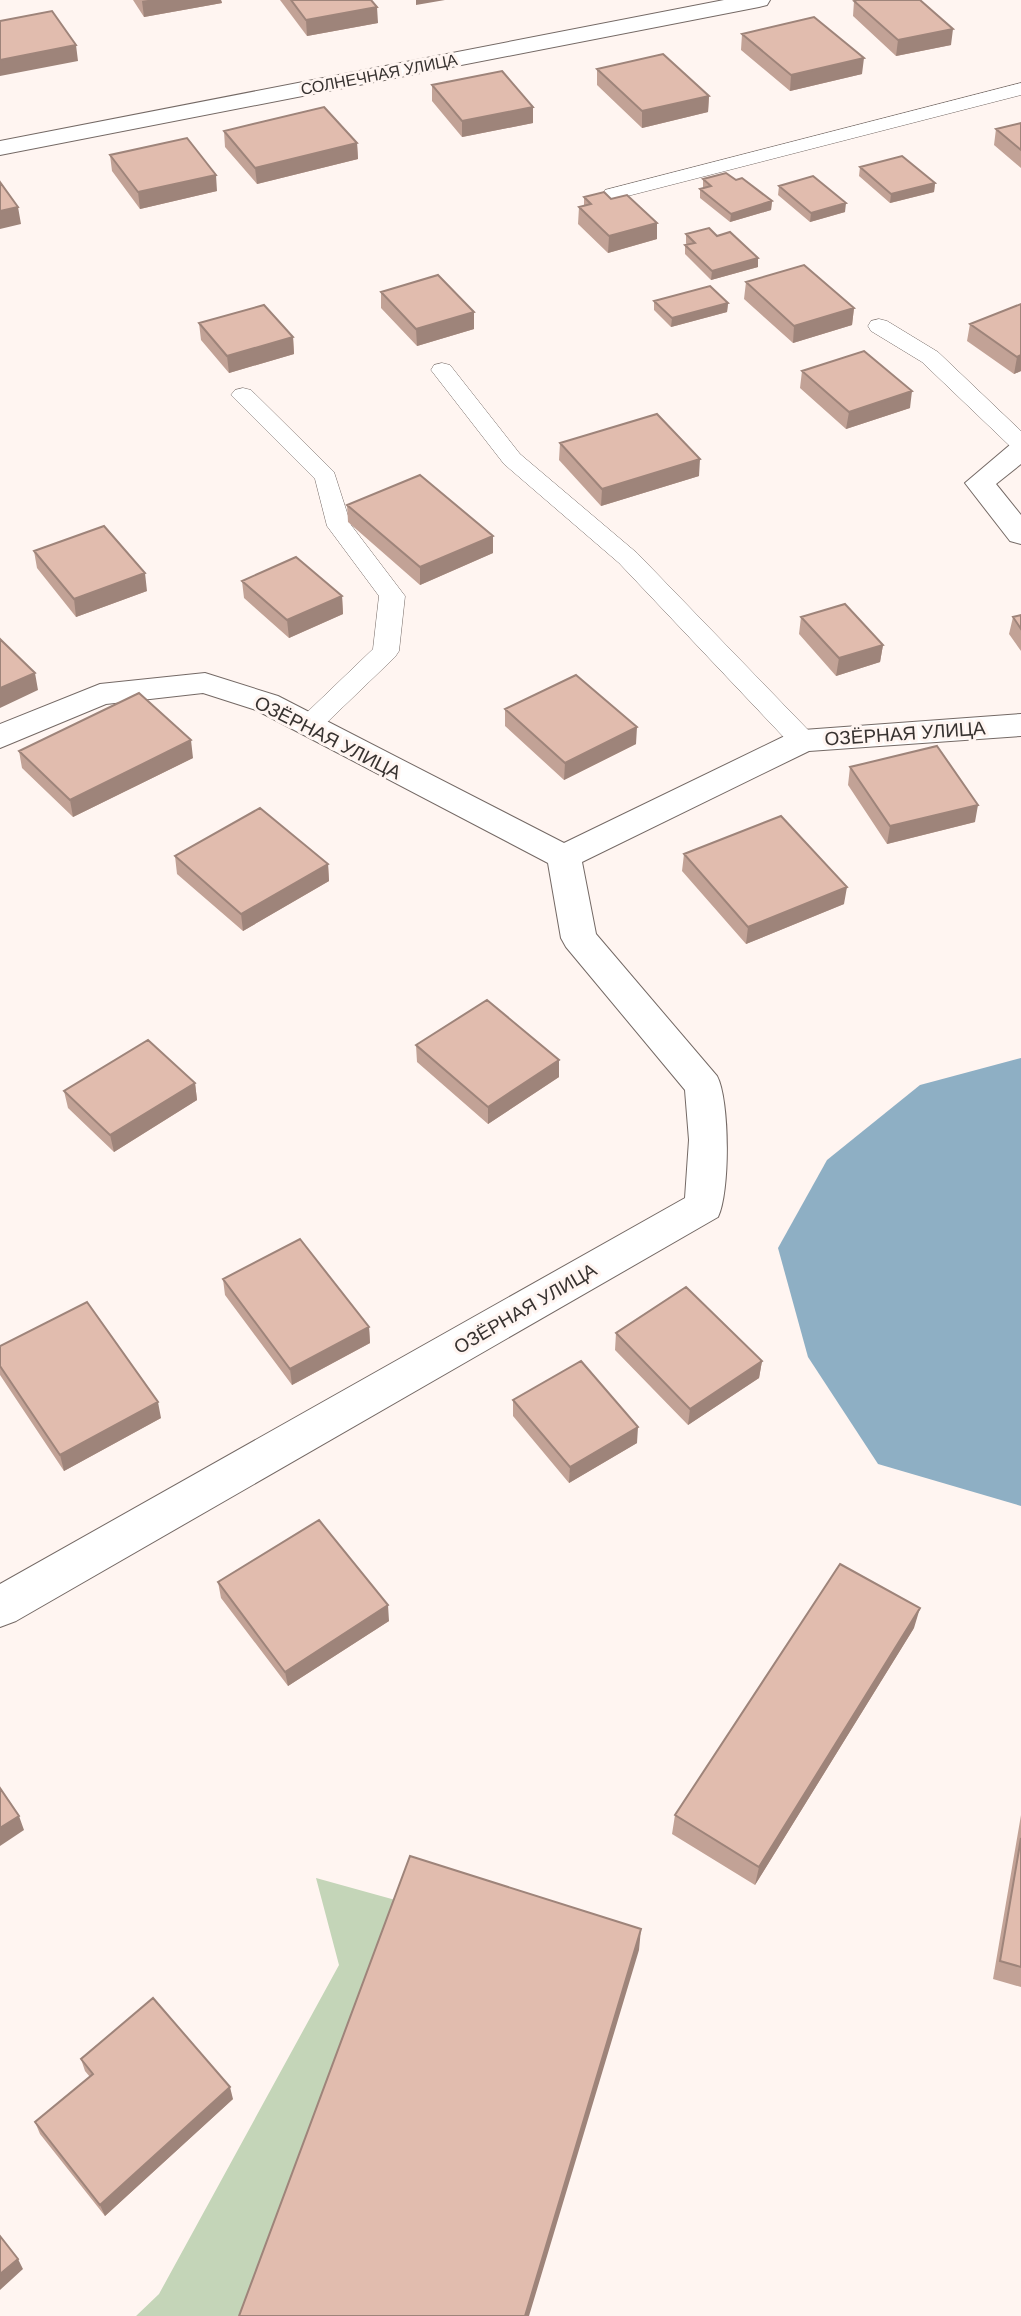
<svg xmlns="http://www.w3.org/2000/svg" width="1021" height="2316" viewBox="0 0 1021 2316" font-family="Helvetica,sans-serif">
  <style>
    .green { fill: #c4d5b8 }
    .water { fill: #8eafc4 }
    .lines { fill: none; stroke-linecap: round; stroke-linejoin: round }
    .service-casing { stroke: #746965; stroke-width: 1 }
    .minor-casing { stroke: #746965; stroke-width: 2 }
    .service { fill: #fff; fill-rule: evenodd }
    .minor { fill: #fff; fill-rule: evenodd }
    .wall { fill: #c2a296 }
    .shaded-wall { fill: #9e847a }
    .building { fill: #e1bcae; stroke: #9e847a; stroke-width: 2 }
    .labels { text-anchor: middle; stroke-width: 6; stroke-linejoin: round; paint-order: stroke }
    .far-street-label { font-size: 16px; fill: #373230; stroke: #fff5f1 }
    .street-label { font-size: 19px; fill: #373230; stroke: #fff5f1 }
  </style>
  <rect width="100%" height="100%" fill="#fff5f1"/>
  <path class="green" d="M316,1878L435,1911L250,2316H136L159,2294L339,1965Z"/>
  <path class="water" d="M1021,1058V1506L878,1464L808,1357L778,1248L827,1160L920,1085Z"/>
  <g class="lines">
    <defs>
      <path id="service" d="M1021,83V95L612,200L605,198L602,194L605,190Z
        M879,319L887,321L938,352L1021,431V451L1013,449L922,362L871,331L868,326L871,321Z
        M442,363L450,365L520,454L637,553L813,735L816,741L813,747L803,750L793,747L619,563L504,464L431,370L434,365Z
        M243,388L251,390L334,472L351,525L405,596L399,651L395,657L317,732L308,735L299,732L295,726L299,720L373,649L379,596L327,526L315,479L231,395L235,390Z"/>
      <path id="minor" d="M724,0H770L767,5L759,7L0,155V141Z
        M1021,441V464L996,484L1021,515V544L1010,541L965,483L1011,444Z
        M205,673L278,696L564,843L791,733L803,730L1021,714V736L809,751L582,862L596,934L717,1076C730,1100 730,1193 718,1217L16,1621L0,1627V1584L685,1198L689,1140L685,1090L566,947L561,938L548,863L256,710L203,693L106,704L0,748V724L100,684Z"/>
    </defs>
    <use href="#service" class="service-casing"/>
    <use href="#minor" class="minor-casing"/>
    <use href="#service" class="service"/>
    <use href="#minor" class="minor"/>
  </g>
  <path class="wall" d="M133,0H221L222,3L144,17Z
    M280,0H371L378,23L307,36Z
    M854,1L951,45L896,56L853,16Z
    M742,34L862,74L790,91L741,50Z
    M597,69L709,96L708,112L642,128L597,85Z
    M432,85L533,107V123L462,137L432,101Z
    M1021,123V168L994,145L996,129Z
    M224,131L357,143L358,159L257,184L225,147Z
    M110,155L217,191L140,209L112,171Z
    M860,167L935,183L934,192L890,203L859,176Z
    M703,179L736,180L772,201L771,210L730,222L700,198V189L703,188Z
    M779,186L845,212L810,222L778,195Z
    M584,197L611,199L657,223V239L608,253L578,224L579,207L584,206Z
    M686,234L717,236L758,267L711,280L685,254V245H687L686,243Z
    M746,282L854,308L852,325L793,343L744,299Z
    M381,292L474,329L417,346L381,308Z
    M654,301L728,303L727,312L671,327L654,310Z
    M1021,304V371L1014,374L967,341L970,324Z
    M199,323L293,337L294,354L229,373L201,340Z
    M802,371L910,408L846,429L800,388Z
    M560,443L699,476L601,506L559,460Z
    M347,505L493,553L420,585L348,522Z
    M34,551L147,591L76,617L37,568Z
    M242,581L342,596L343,614L289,638L244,598Z
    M1021,615V651L1009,634L1013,617Z
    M801,617L883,645L880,662L836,676L799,634Z
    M505,709L636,744L564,780L505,726Z
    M19,751L193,758L73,817L22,768Z
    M850,767L975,822L887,844L848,785Z
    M684,854L844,904L746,944L682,871Z
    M175,856L328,864L329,881L243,931L177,874Z
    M416,1045L559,1077L488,1124L417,1062Z
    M195,1083L197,1100L114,1152L68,1108L64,1091Z
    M223,1279L369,1327L370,1343L292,1385L225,1295Z
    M616,1333L762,1361L759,1378L688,1425L615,1350Z
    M0,1346L161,1418L64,1471L0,1375Z
    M513,1400L637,1443L569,1483L513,1416Z
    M218,1582L389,1621L288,1686L221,1598Z
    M914,1628L755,1885L672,1834L675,1815Z
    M1021,1815V1987L993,1979Z
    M81,2059L233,2099L105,2216L40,2134L35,2122L90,2077L85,2071Z"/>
  <path class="shaded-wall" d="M148,0H221L222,3L144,17L142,1Z
    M416,0H445L416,5Z
    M377,7L378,23L307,36L306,20Z
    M953,29L951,45L896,56L898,40Z
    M76,45L78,61L0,76V60Z
    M864,58L862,74L790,91L791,75Z
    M709,96L708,112L642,128V111Z
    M533,107V123L462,137V121Z
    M357,143L358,159L257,184L255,168Z
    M216,175L217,191L140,209L138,192Z
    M935,183L934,192L890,203L891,194Z
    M772,201L771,210L730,222L731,214Z
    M846,203L845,212L810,222L811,213Z
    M18,207L21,224L0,229V211Z
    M657,223V239L608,253L609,236Z
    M758,258V267L711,280L712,271Z
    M728,303L727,312L671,327L672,318Z
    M854,308L852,325L793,343L794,326Z
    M474,312V329L417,346L416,329Z
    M293,337L294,354L229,373L227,356Z
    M1021,355V371L1014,374L1017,357Z
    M912,391L910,408L846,429L849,412Z
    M700,459L699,476L601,506L602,489Z
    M493,536V553L420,585V567Z
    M145,573L147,591L76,617L74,599Z
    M342,596L343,614L289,638L287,620Z
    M883,645L880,662L836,676L839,658Z
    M35,673L38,690L0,708V688Z
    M637,727L636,744L564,780L565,763Z
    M191,740L193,758L73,817L70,800Z
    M978,805L975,822L887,844L890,826Z
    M328,864L329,881L243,931L241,914Z
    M847,887L844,904L746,944L748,927Z
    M559,1060V1077L488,1124V1107Z
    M195,1083L197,1100L114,1152L110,1135Z
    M369,1327L370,1343L292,1385L290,1369Z
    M762,1361L759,1378L688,1425L690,1409Z
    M158,1402L161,1418L64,1471L60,1455Z
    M638,1427L637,1443L569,1483L570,1467Z
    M388,1605L389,1621L288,1686L285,1672Z
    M920,1608L914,1628L755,1885L759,1867Z
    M19,1816L24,1830L0,1846V1828Z
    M641,1929L639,1950L529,2316H525Z
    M230,2087L233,2099L105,2216L100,2205Z
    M18,2259L23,2269L0,2290V2274Z"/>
  <path class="building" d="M291,0H371L377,7L306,20Z
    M857,0H920L953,29L898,40L854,1Z
    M52,11L76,45L0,60V21Z
    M814,17L864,58L791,75L742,34Z
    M663,54L709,96L642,111L597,69Z
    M502,71L533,107L462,121L432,85Z
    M324,107L357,143L255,168L224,131Z
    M1021,123V150L996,129Z
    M187,138L216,175L138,192L110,155Z
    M902,156L935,183L891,194L860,167Z
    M726,173L736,180L742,178L772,201L731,214L700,189L711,186L703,179Z
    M813,176L846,203L811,213L779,186Z
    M0,182L18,207L0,211Z
    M604,192L611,199L627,195L657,223L609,236L579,207L591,204L584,197Z
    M709,228L717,236L730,232L758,258L712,271L685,245L695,243L686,234Z
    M804,265L854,308L794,326L746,282Z
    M438,275L474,312L416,329L381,292Z
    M710,286L728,303L672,318L654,301Z
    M1021,304V355L1017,357L970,324Z
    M264,305L293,337L227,356L199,323Z
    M864,351L912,391L849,412L802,371Z
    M657,414L700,459L602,489L560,443Z
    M420,475L493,536L420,567L347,505Z
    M104,526L145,573L74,599L34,551Z
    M296,557L342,596L287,620L242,581Z
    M845,604L883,645L839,658L801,617Z
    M1021,615V629L1013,617Z
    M0,639L35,673L0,688Z
    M576,675L637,727L565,763L505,709Z
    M139,693L191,740L70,800L19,751Z
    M937,746L978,805L890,826L850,767Z
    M260,808L328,864L241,914L175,856Z
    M781,816L847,887L748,927L684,854Z
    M487,1000L559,1060L488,1107L416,1045Z
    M148,1040L195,1083L110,1135L64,1091Z
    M300,1239L369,1327L290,1369L223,1279Z
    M686,1287L762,1361L690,1409L616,1333Z
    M87,1302L158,1402L60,1455L0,1366V1346Z
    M581,1361L638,1427L570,1467L513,1400Z
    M319,1520L388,1605L285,1672L218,1582Z
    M840,1564L920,1608L759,1867L675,1815Z
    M0,1788L19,1816L0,1828Z
    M1021,1838V1967L1000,1961Z
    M410,1856L641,1929L525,2316H239Z
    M153,1998L230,2087L100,2205L35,2122L93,2074L81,2059Z
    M0,2236L18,2259L0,2274Z"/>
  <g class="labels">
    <g class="far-street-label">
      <text transform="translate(379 74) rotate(-11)" y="6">СОЛНЕЧНАЯ УЛИЦА</text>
    </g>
    <g class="street-label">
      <text transform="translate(905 733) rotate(-4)" y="7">ОЗЁРНАЯ УЛИЦА</text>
      <text transform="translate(328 737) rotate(27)" y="7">ОЗЁРНАЯ УЛИЦА</text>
      <text transform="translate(525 1308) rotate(-30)" y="7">ОЗЁРНАЯ УЛИЦА</text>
    </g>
  </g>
</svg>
